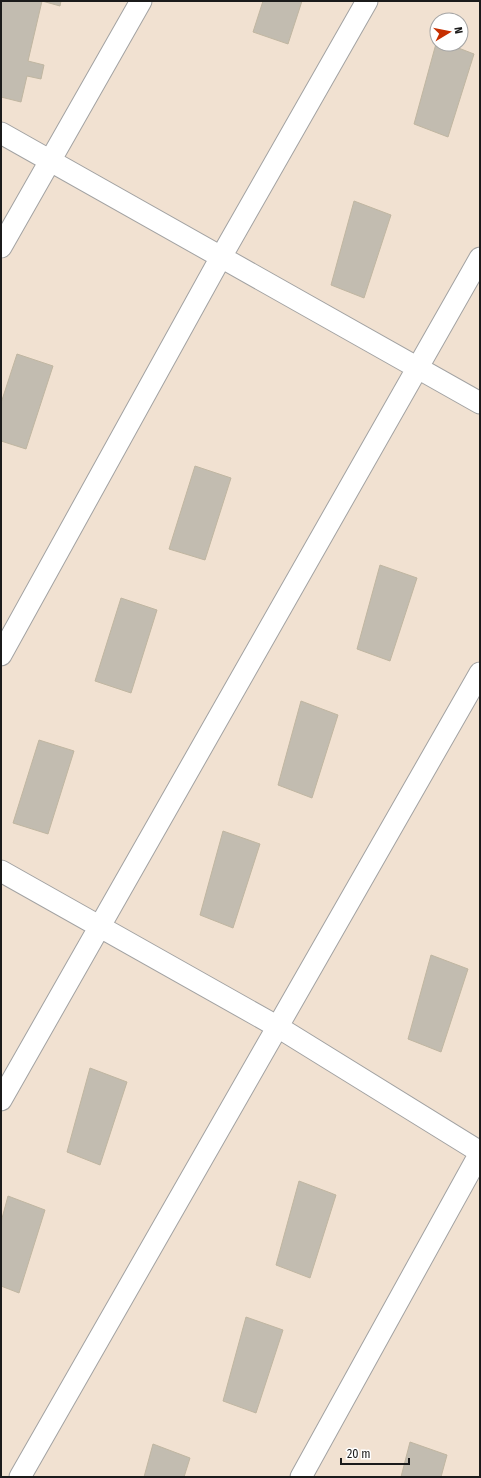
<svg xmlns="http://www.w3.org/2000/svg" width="481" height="1478" viewBox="0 0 481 1478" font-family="'Fira Sans Condensed',sans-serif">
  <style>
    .military { fill: #f1e1d1; fill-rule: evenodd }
    .building { fill: #c2bcb0; stroke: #c0b6a1 }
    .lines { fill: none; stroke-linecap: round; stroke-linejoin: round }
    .minor-casing { stroke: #a2a2a2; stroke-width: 23 }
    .minor { stroke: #fff; stroke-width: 21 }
  </style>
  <rect width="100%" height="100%" fill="#eeecdf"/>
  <path class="military" d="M1,1H480V1477H1ZM437,20H461V44H437Z"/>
  <path class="building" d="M1,1H61L60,6L42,1L28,61L44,65L41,79L27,76L21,102L1,97Z
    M263,1H302L288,44L253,32Z
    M437,40V44H448L474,54L448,137L414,124Z
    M354,201L391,215L364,298L331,285Z
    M17,354L53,366L26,449L1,441V403Z
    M195,466L231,478L205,560L169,549Z
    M380,565L417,578L390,661L357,649Z
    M121,598L157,610L131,693L95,681Z
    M301,701L338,715L312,798L278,785Z
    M39,740L74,751L48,834L13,823Z
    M223,831L260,844L233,928L200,915Z
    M431,955L468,969L441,1052L408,1039Z
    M90,1068L127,1082L100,1165L67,1152Z
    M299,1181L336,1195L310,1278L276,1265Z
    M8,1196L45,1210L19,1293L1,1286V1222Z
    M246,1317L283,1330L256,1413L223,1401Z
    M410,1442L447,1455L441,1477H401Z
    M153,1444L190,1458L184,1477H144Z"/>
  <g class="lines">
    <defs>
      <path id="minor" d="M1,133L480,403
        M1,247L141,1
        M1,655L221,257L367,1
        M1,871L278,1027L480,1152
        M1,1100L480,258
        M20,1477L480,673
        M301,1477L480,1153"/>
    </defs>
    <use href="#minor" class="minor-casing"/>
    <use href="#minor" class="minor"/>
  </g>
  <rect width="481" height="1478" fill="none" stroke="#1b1b1b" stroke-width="4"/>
  <g transform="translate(449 32) rotate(80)"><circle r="19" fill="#ffffff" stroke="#a4a4a4"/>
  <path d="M0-3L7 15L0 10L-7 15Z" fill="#c62f00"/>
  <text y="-6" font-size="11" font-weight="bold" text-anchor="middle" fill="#1b1b1b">N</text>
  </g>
  <path d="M341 1458v6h68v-6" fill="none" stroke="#1b1b1b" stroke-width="2"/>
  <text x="347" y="1458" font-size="12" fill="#1b1b1b" stroke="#ffffff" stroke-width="3" paint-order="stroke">20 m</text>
</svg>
